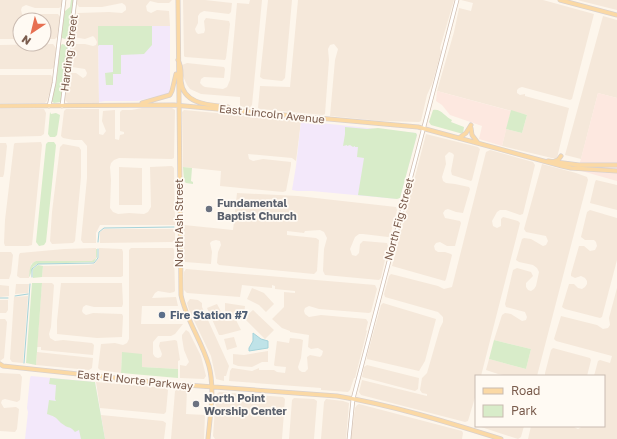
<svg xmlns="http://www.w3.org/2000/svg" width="617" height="439" viewBox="0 0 617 439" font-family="'Golos Text',sans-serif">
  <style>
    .residential { fill: #f5e8da }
    .commercial { fill: #fde8e0 }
    .education { fill: #f3e8fa }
    .green { fill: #d8ecc9 }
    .water { fill: #bfe3e8; stroke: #a5d3da }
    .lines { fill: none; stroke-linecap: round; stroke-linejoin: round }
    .stream { stroke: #a5d3da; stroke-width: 1 }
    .minor-casing { stroke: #d1beb0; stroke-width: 4.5 }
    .major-casing { stroke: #dad1cd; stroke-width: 5 }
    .minor { stroke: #fff; stroke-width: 3 }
    .major { stroke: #fbd9a5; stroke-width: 3.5 }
    .worship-dot { fill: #6b7280; stroke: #fffaf3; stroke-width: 1.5 }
    .service-dot { fill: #5c6f8a; stroke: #fffaf3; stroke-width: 1.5 }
    .labels { text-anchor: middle; stroke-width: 3.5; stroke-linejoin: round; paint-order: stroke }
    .street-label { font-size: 11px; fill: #7a5c4d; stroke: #fffaf3 }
    .worship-label { font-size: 11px; font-weight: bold; fill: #5b616d; stroke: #fffaf3; text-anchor: start }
    .service-label { font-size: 11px; font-weight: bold; fill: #4e5e75; stroke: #fffaf3; text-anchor: start }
  </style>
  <rect width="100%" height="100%" fill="#fdf6ec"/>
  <path class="residential" d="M0,0H62V6L59,8H35L26,5L22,7L21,10L22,14L25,15L30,14H58L60,17L57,37L55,39H44V20H20V39H0Z
    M77,0H172L169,3H158L150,1L146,6L147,11L151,13L157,10L169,11L170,26H98L99,103H68L65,100L69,73H76L83,78L86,76L87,73L85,69L72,67L70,65L72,46L74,44H85L93,46L96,45L97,42L95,38L93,36L85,39L73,37L75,16L78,13L109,12L122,13L126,10V7L125,5L122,3L102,7H79L77,4Z
    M183,0H205L232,3L231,12L229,14L204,11L200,13L198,16V23L195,29L196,32L198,34L204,33L205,30L204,21L206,18L229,21L230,24L226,58L225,60L185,57L184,56Z
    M250,0H262L252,105L249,108L240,106V97L201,94L190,89L187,85L182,74V65L187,63L224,67L225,69L224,78L204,77L201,79L200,83L203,86L205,87L223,89L227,87L230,80L237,3L249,4Z
    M268,0H292L285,78L282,81L263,79L260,77Z
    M298,0H454L440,48L441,52L432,84L427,95L421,121L419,122L381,121L330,116L335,60L338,49L334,44L330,45L328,49L329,60L325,114L323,115L260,109L258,108L260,86L290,87Z
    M461,0H543L594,14L572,99L570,100L522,87L519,88L517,90V93L520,95L525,94V96L569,108L557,158L556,159L502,146L506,129L522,133L527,115L437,91L454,32L459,8L471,11L473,3Z
    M578,0H617V10L581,1Z
    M603,16L617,20V98L598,93L581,159L565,155Z
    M53,44L56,48L54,67L52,69H0V45Z
    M0,75H51L52,77V84L47,101L45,103H0Z
    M142,108H172L175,110L174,158L172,159L119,158L114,160L111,163L110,167L111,180L110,208L113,212L118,214L129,213L144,214L148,212L151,207L150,167L172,166L174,168L175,225H100L96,233V243H83L81,240L87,178V146L82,140H74L63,138L61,136L64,111L66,109H99V134L103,135L106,131L102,121L103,111L115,110V139L119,140L120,135L124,134V132L120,131V112L122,110H132Z
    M0,109H44L46,113L44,134L41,136L0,137Z
    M184,110L301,121L296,161L292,158L248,154L249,159L253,161L263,159L291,162V165L286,191L283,192L220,186L221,171L183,167L182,112Z
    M426,134L478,147L480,149L472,180L471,181L452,175L451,171L454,155L452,153L449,152L445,156L446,164L442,177L443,181L446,183L455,184L469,187L470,189L463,213L456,212L448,209L445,210L443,213L445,218L460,221L461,223L455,246H447L440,242L436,243L434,246L435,250L438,252H445L451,254L452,255L446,279L445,281L392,266Z
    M41,142L42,145L32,245L28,246H5L4,243L5,220L14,144L15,143Z
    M0,143H6L7,146L4,174L3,177H0Z
    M63,144L79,147L81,150V177L75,241L73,243L52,244L50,241L52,212L60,147Z
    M490,150L533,162L535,165L523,214L520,215L506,210H500L497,212L492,221L493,226L497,228L501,226V219L503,217L518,221L520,223L481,376H476V394L468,421L465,422L361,395L359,392L362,380L427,396V394L422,393L420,390L422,378L427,373L440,328L443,322V317L438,312L385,297L384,294L389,276L391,274L438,286L444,289L452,287L486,152Z
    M542,164L576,173L587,177L588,180L537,376H510L498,374L486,370L489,359L526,369L531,349L494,340L502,315L505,313L511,314L522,321L526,320L527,317L525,312L506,307L505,304L513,270L517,268L531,272L533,276L526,283V287L528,290L531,291L534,289L536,286L539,272L537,268L533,265L519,262L516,260L522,239L524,238L531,239L543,246L546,245L548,241L546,236L526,232L524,229Z
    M119,167L142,168V205H119Z
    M596,180L617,185V210L590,203L595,182Z
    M237,193L298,196L396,207L397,210L390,236L388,237L363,234H359L355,237L350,249L352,255L356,256L359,253L360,244L363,241L387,243L388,246L381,278L379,280L325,275L323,271L324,249L327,238L324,232L320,230L305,231L304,233L287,231V235L316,238L319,240L317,271L314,274L219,265L217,263L218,252L221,245L220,241L216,240L212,241L210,243L212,252L211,264L185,262L184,259V225L233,230Z
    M590,210L617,218V260L602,317L600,318L565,309L562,307L569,284H574L578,288L582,289L585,287L587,284V281L585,278L581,276L575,278L571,276V274L579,246H584L590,251L595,250L597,246L596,242L594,240H585L581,237L587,212Z
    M104,229H175V240L172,242L100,243V232Z
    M96,248V258L93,261H36L31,264L29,278H20L17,276L19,255L20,253L64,249Z
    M99,248L122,249L123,252V276L121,277H42L43,266L89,265L94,264L99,258Z
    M131,248H173L174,250L175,291L174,292L170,293L158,291L155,293L152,298L176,297L178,306H142L141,324H183L175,334L171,336H158L153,342V354L155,357L158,358L161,357L162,354L159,346L160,342L175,340L177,341L180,360L178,361V369L142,367L122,353L121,373L100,370L98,368L101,344L115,343L123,345L127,343L129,339V250Z
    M0,252H11L13,255L11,273L9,279H0Z
    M186,269L375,285L377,289L371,312L369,313L319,309L309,306L305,308L304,311L305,314L309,317L321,315L366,319L368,322L366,330L367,331L355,378H354L350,390L348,392L321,390V388L229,381L230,371L232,368L252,371L259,368V370H274L277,372L285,373L286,367L275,366L274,365L277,341L289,343L290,338L300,339L303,340L301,358L298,367L299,370L302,372H305L308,369L307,357L310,355L320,357L322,355L323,351L318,348L311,349L308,347L309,335L290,332V331L282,328L272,319L284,307V292L295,293V291L275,289V286L272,285V288L242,285L240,297L187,293L184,290V272Z
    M42,283H52L54,285L51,327L49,334L50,338L55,341L63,340L92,343L94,345L93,355L41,350V347H37Z
    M61,283H122L123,304L122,307H94L86,305L83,307L82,311L83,313L86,315L93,313L122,314L123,316L122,337L97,338L57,334V321Z
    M16,284H29L28,293L15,294Z
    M0,285L9,286V296L0,297Z
    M252,288L264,293L274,304L266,312L259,305L247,299Z
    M617,288V439H528L531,426H572L578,429L583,426H604V376H594L598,361L600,360L610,363L612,356L556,341L554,339L561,316L597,325L603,329L608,328L610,325L609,318Z
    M28,296L23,363L12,362L10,359L14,297Z
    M190,299L198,300L202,303V307L229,366L226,376H224V381L216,379L211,356L189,310L187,303Z
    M0,300H8V310L6,313H0Z
    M225,303L245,306L244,317L226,316L225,314Z
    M383,303L436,319L425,361L419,371L367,359V356L381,305Z
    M217,304L226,321L236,320L241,330L222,335H219L207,308Z
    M253,310L274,330L265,339L244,318Z
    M0,319H5L7,322L4,358L0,361Z
    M186,330L189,332L201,356L206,376L204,379L180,378V365L186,366L189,362L184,350L182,338V335Z
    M234,337L237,347L227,350L224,339Z
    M553,348L590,358L591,360L587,376L545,375V373L551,350Z
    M268,351V362H262L252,367L238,366L233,364V354L244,355Z
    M37,352L93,358L92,368L89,370L36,365Z
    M367,365L419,378L418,389L415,391L362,377L364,367Z
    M0,373L20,374L22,377L20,400L17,402L5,399L2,400L1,403L4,408L16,407L19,409L17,429L15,432L0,431Z
    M96,382L166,388L168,390L166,412L164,414L100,408Z
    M178,389H187L186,414L205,415L204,439H171L175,391Z
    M219,392L283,397L285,399L282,439H215L213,436L216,395Z
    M294,398L314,399L317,401L314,439H289L292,400Z
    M326,399L343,401L349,403L346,439H321L324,402Z
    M359,404L462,431L463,433L462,439H351L355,408L357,405Z
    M101,415L163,421L166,423L164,439H105Z
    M478,426H524L521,437L518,439Z"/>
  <path class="commercial" d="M437,91L511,111L502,146L479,139L482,126L450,115L442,105L436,101Z
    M598,93L617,98V181L578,170Z"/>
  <path class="education" d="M98,26H170V93L137,101H105L99,102Z
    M301,121L416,133L417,135L400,197L397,199L312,191H297L292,190L296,166Z
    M31,376L95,382L105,439H25L28,412L27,408L30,378Z"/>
  <path class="green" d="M71,0H74L69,37L65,39L62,38L61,35L65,11L70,7Z
    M98,26H152V45L144,54L121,55V74H113V85H106L105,73L113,72V45H99L98,46Z
    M62,44L66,45L68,48L62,100L61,102L54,103L51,101L56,83L60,47Z
    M433,110C441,108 445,117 452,120L451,122L464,127L463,134L431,125L429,122Z
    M511,110L527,115L522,133L506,129Z
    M50,112L51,114L56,113L60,115L57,135L55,137H50L48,134Z
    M345,127L367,129L378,128L416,133L417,135L400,198L397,199L358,195L364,158L357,157L358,147H355V146L353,147L350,145L347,146V145L343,146L345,134Z
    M48,142H54L56,145L46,242L44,245L39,246L36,242L46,144Z
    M183,167L192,168L191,181L193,182V184L186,183L184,181Z
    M96,249H97V257L94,262L37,264L33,267L30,276L29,277C30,270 29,264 36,261H92L96,258Z
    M38,265L43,266L42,277L33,278V269Z
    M32,283H42L36,365L26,363Z
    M494,340L531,349L526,369L489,359Z
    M122,352L142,354V367L178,369V378L121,373Z
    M50,378L95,382L105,439H81L79,430L75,432C69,425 69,429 64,425C56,420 60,418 47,414L49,400L56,401L55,399L56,385L49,384Z"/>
  <path class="water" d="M253,333L261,339L268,341V348L249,351V348L253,341Z"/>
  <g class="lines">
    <path class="stream" d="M98,242L99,232L104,228L174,227
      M32,277V269L38,264L94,263L98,258V249
      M15,296L28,294
      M0,298H8
      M24,363L30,284"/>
    <defs>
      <path id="minor" d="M49,106L54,83L64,0
        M62,106L75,0
        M349,439L353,399L457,0"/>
      <path id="major" d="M178,0L181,295C186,320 202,341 209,366C215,389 210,416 208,439
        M560,0L617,15
        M178,60C182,67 181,73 181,81C183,105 210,105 228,107
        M142,103L170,95L172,91L176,74
        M0,106L174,105L418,127L562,166L571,168L617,171
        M471,128L472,135L478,143
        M459,138L466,133L471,125
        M548,161L579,165H617
        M555,161L558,160L561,156
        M0,364L3,366L172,384L337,396C392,405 447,422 501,439"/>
    </defs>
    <use href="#minor" class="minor-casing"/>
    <use href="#major" class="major-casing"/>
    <use href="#minor" class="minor"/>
    <use href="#major" class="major"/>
  </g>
  <g class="worship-dot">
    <circle cx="209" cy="209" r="4"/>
    <circle cx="196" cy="404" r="4"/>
  </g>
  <circle class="service-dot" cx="162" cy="315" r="4"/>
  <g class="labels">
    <g class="street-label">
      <text transform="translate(69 53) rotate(-83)" y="4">Harding Street</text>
      <text transform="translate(272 114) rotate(6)" y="4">East Lincoln Avenue</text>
      <text transform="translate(399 219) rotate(-75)" y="4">North Fig Street</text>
      <text transform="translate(179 223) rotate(-90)" y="4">North Ash Street</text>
      <text transform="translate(135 380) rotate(6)" y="4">East El Norte Parkway</text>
    </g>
    <g class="worship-label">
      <text x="217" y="207">Fundamental<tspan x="217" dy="13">Baptist Church</tspan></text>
      <text x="204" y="402">North Point<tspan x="204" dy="13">Worship Center</tspan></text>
    </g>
    <g class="service-label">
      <text x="170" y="319">Fire Station #7</text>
    </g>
  </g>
  <rect x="475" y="375" width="130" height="52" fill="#fffaf3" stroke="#cabbb1"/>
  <rect x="483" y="388" width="20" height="6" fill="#fbd9a5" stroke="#cabbb1"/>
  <text x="511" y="395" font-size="12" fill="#7a5c4d">Road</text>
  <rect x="483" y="405" width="20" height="12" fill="#d8ecc9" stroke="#cabbb1"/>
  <text x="511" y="415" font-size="12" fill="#7a5c4d">Park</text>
  <g transform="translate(32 32) rotate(215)"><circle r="19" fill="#fffaf3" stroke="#cabbb1"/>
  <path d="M0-3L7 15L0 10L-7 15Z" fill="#e76f51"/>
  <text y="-6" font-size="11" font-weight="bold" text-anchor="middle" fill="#7a5c4d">N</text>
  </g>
</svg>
